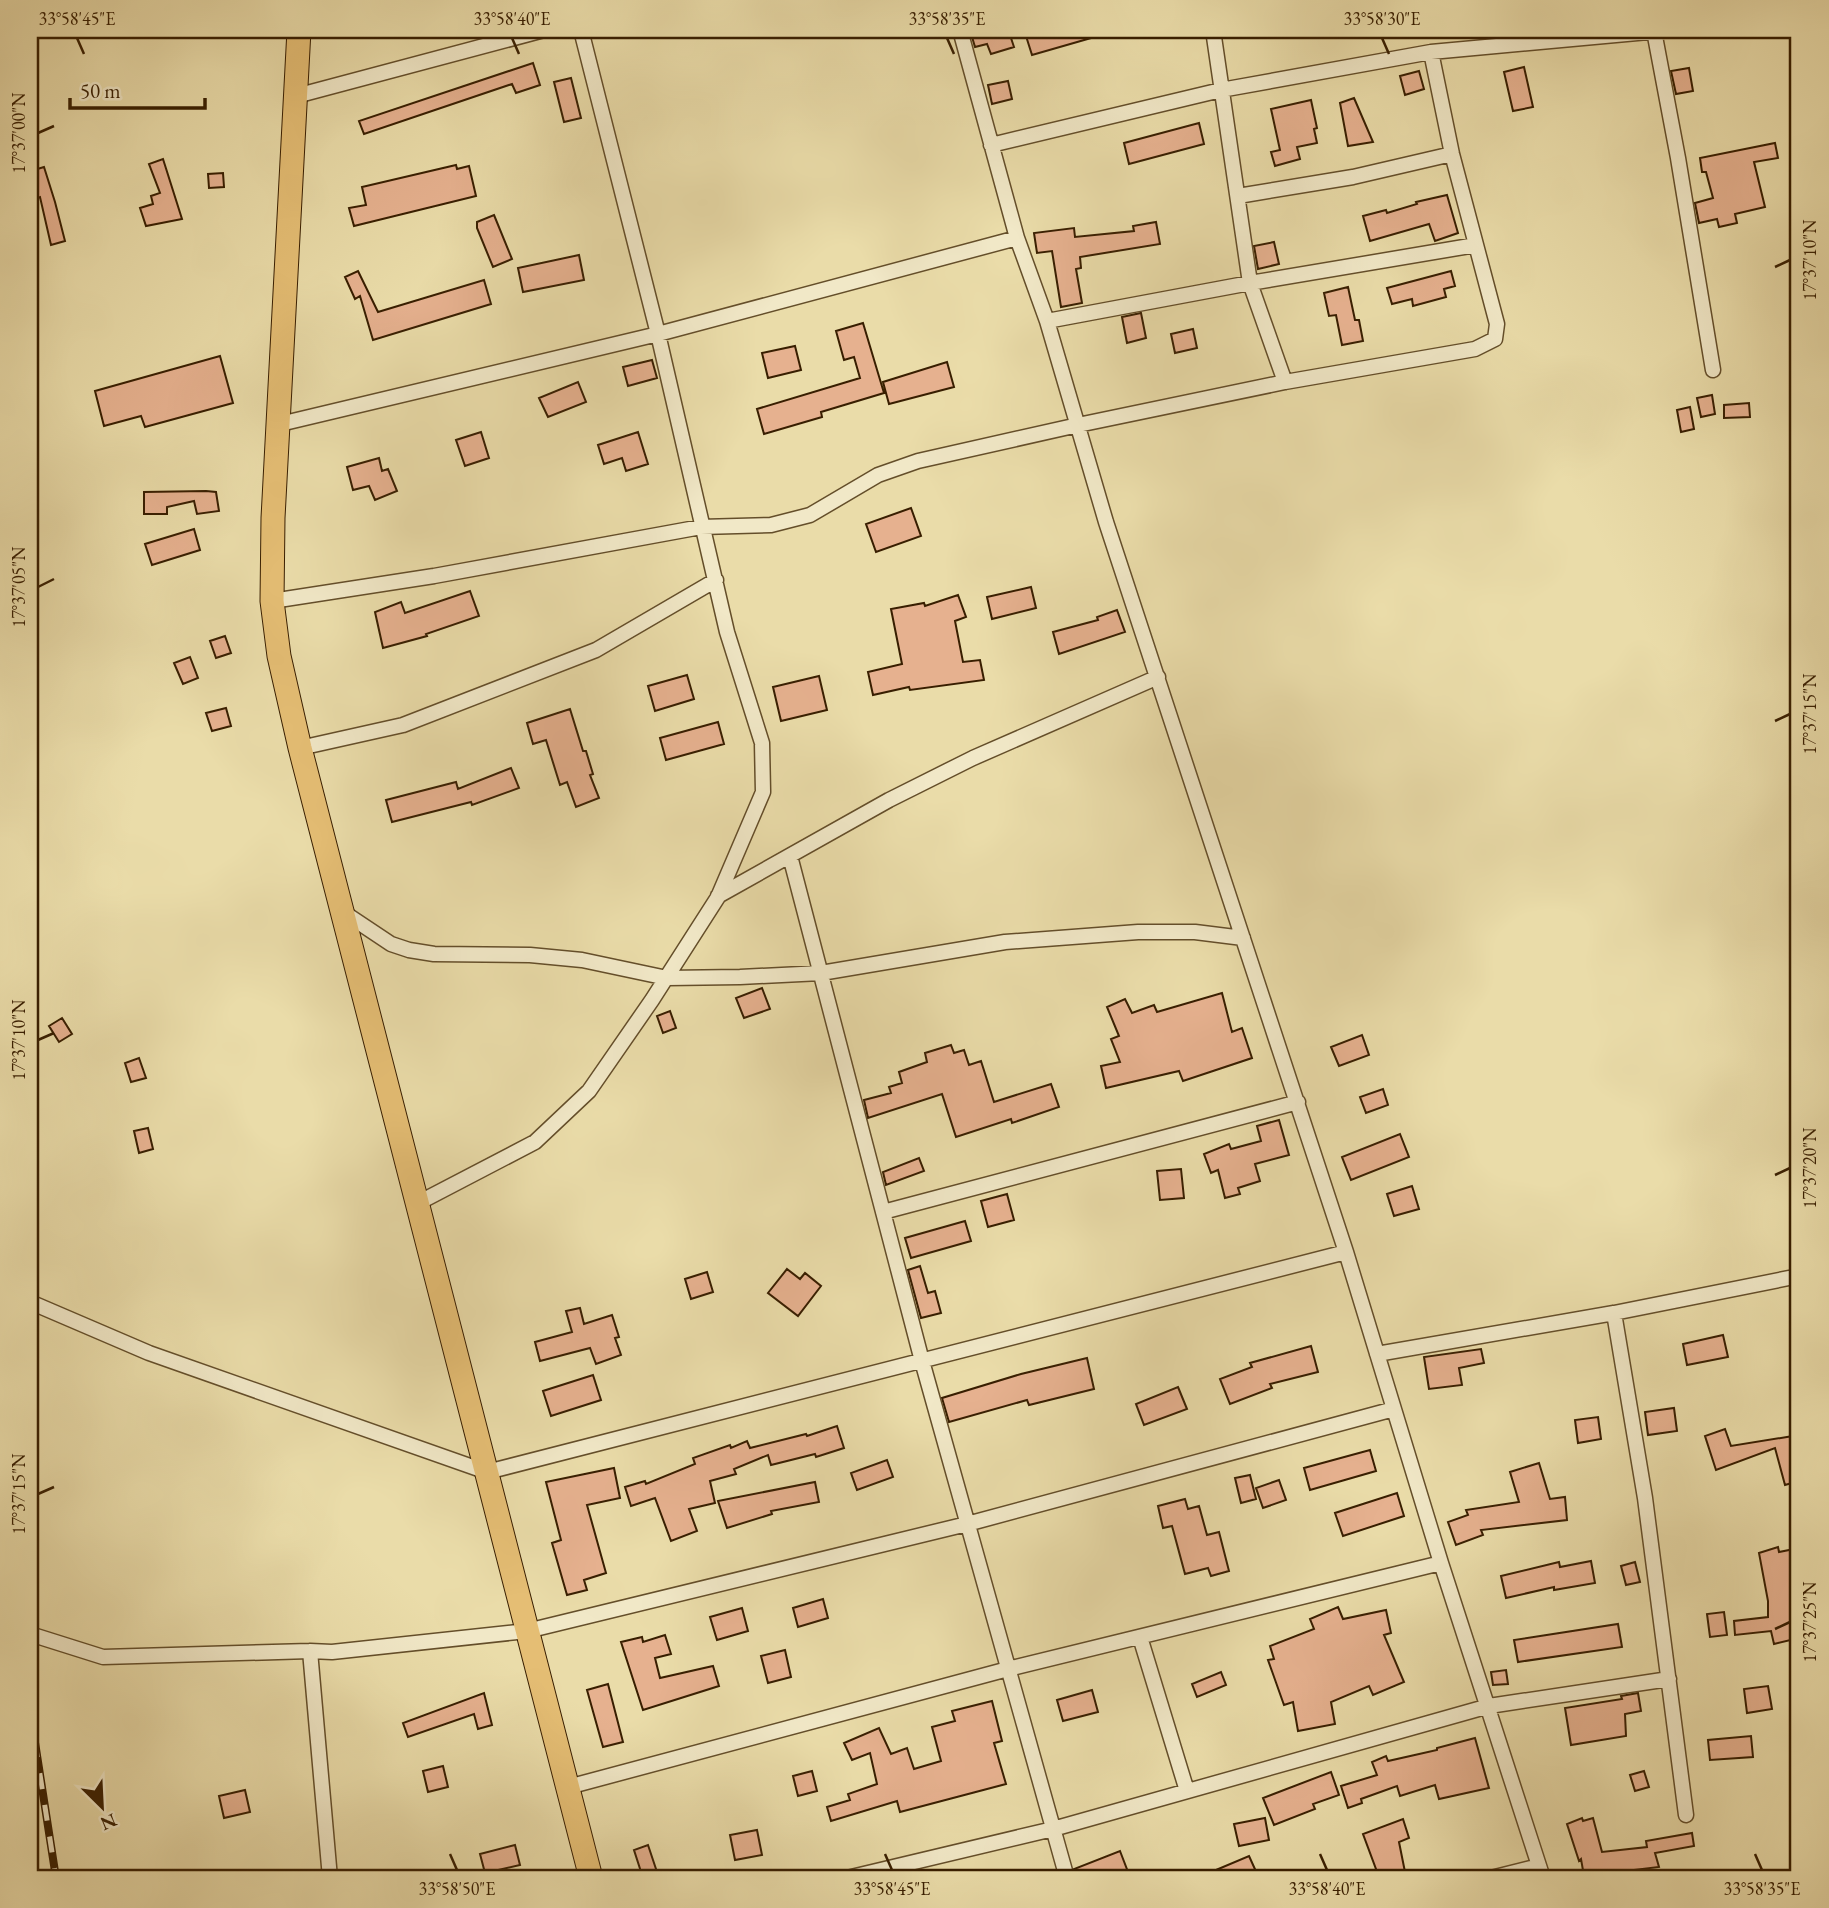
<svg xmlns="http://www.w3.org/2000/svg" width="1829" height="1908" viewBox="0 0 1829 1908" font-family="'EB Garamond',serif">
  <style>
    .building { fill: #e6b18f; stroke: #381e00; stroke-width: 2 }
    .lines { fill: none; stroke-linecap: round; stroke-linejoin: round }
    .street-casing { stroke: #644e2a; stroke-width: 17 }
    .primary-casing { stroke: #381e00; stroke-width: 25 }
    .street { stroke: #f1e8c7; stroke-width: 14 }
    .primary { stroke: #e5be74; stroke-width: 23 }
    .rail-casing { stroke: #381e00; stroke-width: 8 }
    .rail { stroke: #f1e8c7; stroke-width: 5; stroke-dasharray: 16; stroke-linecap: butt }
    .ticks { fill: none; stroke: #381e00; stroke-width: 2.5 }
    .neatline { fill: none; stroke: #381e00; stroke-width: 2.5 }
    .ticks-label { font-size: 18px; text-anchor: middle; fill: #381e00 }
  </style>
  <rect width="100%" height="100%" fill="#eadca9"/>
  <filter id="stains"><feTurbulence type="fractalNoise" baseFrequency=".00286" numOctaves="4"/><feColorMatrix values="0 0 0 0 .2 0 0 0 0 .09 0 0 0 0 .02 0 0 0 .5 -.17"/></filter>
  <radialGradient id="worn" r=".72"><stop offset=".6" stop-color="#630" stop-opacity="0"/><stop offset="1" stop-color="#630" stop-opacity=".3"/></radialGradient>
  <path class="building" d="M970,30H1023L1024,35L1011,38L1014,47L991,54L987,44L975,47Z
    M1048,30H1104L1105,34L1032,55L1026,36Z
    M533,63L540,85L516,93L512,84L364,134L359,121Z
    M1524,67L1533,107L1513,111L1504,72Z
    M1689,68L1693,91L1676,94L1671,71Z
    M1419,71L1424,89L1405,95L1400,76Z
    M571,78L581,118L564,122L554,82Z
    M1008,81L1012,99L992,104L988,85Z
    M1354,98L1373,142L1348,146L1340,103Z
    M1311,100L1317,128L1314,129L1317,143L1297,147L1300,159L1275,166L1271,152L1280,150L1271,109Z
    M1199,123L1204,144L1129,164L1124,143Z
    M1775,143L1778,158L1754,162L1765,207L1735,214L1737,223L1719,227L1717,219L1699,223L1695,203L1713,198L1706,172H1702L1700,158Z
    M163,159L182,219L146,226L140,208L153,204L151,196L160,193L149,164Z
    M456,165L457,169L469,166L476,196L354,226L349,208L366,205L362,187Z
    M44,167L55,202L65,241L51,245L40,197L30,201V186L37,184L34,170Z
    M223,173L224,187L209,188L208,174Z
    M1447,195L1458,233L1435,241L1429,224L1370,241L1363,216L1386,210L1387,213L1417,204L1416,202Z
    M494,215L512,259L493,267L477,228V222Z
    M1156,222L1160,244L1080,257L1081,268L1076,269L1082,303L1061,307L1052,251L1037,253L1034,233L1074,228L1075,237L1134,231L1133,226Z
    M1274,242L1279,264L1258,269L1254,246Z
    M579,255L584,280L523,292L518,268Z
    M358,271L378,312L484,280L491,304L373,340L360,296L355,299L345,277Z
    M1451,271L1455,286L1444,289L1446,297L1413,306L1412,299L1392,304L1387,288Z
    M1348,287L1355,320H1359L1363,341L1342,345L1336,315L1329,316L1324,293Z
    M1141,313L1146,338L1127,343L1122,317Z
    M863,323L884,393L821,412L822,417L764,434L757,409L860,378L854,357L844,360L836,331Z
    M1193,329L1197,348L1175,353L1171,334Z
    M795,346L801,370L768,378L762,353Z
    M220,356L233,403L145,427L141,416L104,426L95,391Z
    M652,360L657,378L628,386L623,367Z
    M947,362L954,387L889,404L883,382Z
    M578,382L586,402L548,417L539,398Z
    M1712,395L1715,414L1701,417L1697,398Z
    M1749,403L1750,417L1724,418V405Z
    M1690,407L1694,429L1681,432L1677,410Z
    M481,432L489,458L465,466L456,440Z
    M638,432L648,464L626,471L622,458L604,464L598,445Z
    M379,458L382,471L388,469L397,491L375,500L369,486L353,490L347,467Z
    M206,491L216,492L219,511L197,514L194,501L167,507V514H144V492Z
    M911,508L921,536L876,552L866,524Z
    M194,529L200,550L152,565L145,544Z
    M1031,587L1036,608L992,619L987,597Z
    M470,591L479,616L426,634L427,636L383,648L375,612L401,602L405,613Z
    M958,595L966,617L955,621L963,662L980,660L984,680L910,690L909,687L873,695L868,672L902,664L891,609L924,603L925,606Z
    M1117,610L1125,632L1059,654L1053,632L1098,620L1097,617Z
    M225,636L231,653L216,658L210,641Z
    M190,657L198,678L183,684L174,663Z
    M687,675L694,699L655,711L648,686Z
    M819,676L827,710L781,721L773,687Z
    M226,708L231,726L212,731L206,713Z
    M570,709L583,751H586L593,774L590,775L599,798L576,807L567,782L560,785L546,740L533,744L527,723Z
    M718,722L724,744L666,760L660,738Z
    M511,768L519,788L472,805L471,802L392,822L386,800L456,782L458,789Z
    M762,988L770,1009L744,1018L736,998Z
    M1222,993L1232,1032L1242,1028L1252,1058L1183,1081L1179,1071L1106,1088L1101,1066L1120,1062L1111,1039L1119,1036L1107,1007L1125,999L1132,1013L1154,1005L1157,1012Z
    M670,1011L676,1028L663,1033L657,1016Z
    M62,1018L72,1034L59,1042L49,1026Z
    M1362,1035L1369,1055L1339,1066L1331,1047Z
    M951,1045L954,1053L964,1050L969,1065L981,1061L994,1102L1051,1084L1059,1107L1012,1123L1011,1119L956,1137L942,1094L868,1118L864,1100L891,1093L889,1087L902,1083L899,1072L927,1062L925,1053Z
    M139,1058L146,1078L131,1082L125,1063Z
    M1383,1089L1388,1105L1366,1113L1360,1097Z
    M1279,1120L1289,1155L1255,1164L1260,1181L1238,1188L1240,1194L1225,1198L1218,1170L1211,1173L1204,1154L1229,1144L1231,1149L1261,1141L1257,1126Z
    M148,1128L153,1149L139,1153L134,1131Z
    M1400,1134L1409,1157L1351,1180L1342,1157Z
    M919,1158L924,1171L886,1185L883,1172Z
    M1181,1169L1184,1198L1160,1200L1157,1171Z
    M1412,1186L1419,1209L1394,1216L1387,1194Z
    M1007,1194L1014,1220L988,1227L981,1201Z
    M965,1221L971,1241L911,1258L905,1238Z
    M920,1266L928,1293L935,1291L941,1313L921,1318L908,1270Z
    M787,1269L800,1279L805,1273L821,1286L798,1316L768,1293Z
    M707,1272L713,1292L691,1299L685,1279Z
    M580,1308L584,1324L612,1315L619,1337L615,1338L621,1355L596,1364L590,1348L540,1361L535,1342L572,1332L566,1311Z
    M1723,1335L1728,1357L1687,1365L1683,1344Z
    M1311,1346L1318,1372L1270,1384L1272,1388L1230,1404L1220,1379L1252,1367L1250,1363Z
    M1481,1349L1484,1363L1459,1368L1462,1385L1429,1389L1424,1357Z
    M1087,1358L1094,1389L1029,1405L1027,1400L949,1422L942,1398L1021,1374Z
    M593,1375L601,1400L551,1416L543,1391Z
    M1178,1387L1187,1409L1144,1425L1136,1404Z
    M1674,1408L1677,1431L1648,1435L1645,1412Z
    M1598,1417L1601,1439L1578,1443L1575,1420Z
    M837,1426L844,1448L816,1457L815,1454L771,1465L768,1455L734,1469L736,1474L710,1481L715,1503L689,1509L697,1531L671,1541L655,1498L631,1506L625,1487L645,1481L646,1484L695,1464L693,1458L730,1445L731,1448L747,1441L750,1448L806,1434L807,1436Z
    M1725,1429L1731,1446L1799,1435V1481L1785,1485L1775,1448L1716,1470L1705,1436Z
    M1370,1450L1376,1471L1310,1490L1304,1468Z
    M887,1460L893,1477L857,1490L851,1473Z
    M1539,1463L1550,1499L1565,1497L1567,1520L1481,1530L1483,1535L1456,1545L1448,1522L1468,1515L1466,1510L1519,1502L1510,1472Z
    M614,1468L620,1498L587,1505L606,1573L584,1580L587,1590L567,1595L552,1543L561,1540L546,1482Z
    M1250,1475L1256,1499L1241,1503L1235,1478Z
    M1279,1480L1286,1500L1263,1508L1256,1488Z
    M815,1482L819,1502L771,1511L772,1514L727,1528L718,1501Z
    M1397,1493L1404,1516L1343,1536L1335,1513Z
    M1185,1499L1188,1509L1199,1506L1207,1535L1219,1532L1229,1571L1211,1576L1208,1568L1185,1574L1172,1526L1163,1528L1158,1506Z
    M1778,1547L1779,1552L1799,1548V1638L1774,1644L1771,1631L1735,1635L1734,1621L1768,1617V1601L1759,1553Z
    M1591,1561L1595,1583L1554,1590V1587L1506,1598L1501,1576L1559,1562L1560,1567Z
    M1635,1562L1640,1582L1626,1585L1621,1566Z
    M823,1599L828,1618L798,1627L793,1608Z
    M1338,1607L1343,1619L1386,1610L1391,1633L1384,1635L1404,1682L1373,1695L1369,1686L1331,1702L1335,1724L1298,1731L1293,1702L1284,1705L1268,1660L1274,1659L1270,1646L1314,1629L1310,1619Z
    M742,1608L748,1631L717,1640L710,1617Z
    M1724,1612L1727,1635L1710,1637L1707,1614Z
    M1618,1624L1622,1647L1518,1662L1514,1640Z
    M665,1635L671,1654L655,1658L660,1678L713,1666L719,1686L643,1710L621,1642L642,1637L643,1642Z
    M785,1650L791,1677L768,1683L761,1656Z
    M1506,1670L1508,1684L1493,1685L1491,1672Z
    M1221,1672L1226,1685L1197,1697L1192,1684Z
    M608,1684L623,1742L603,1747L587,1690Z
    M1768,1686L1772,1709L1747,1713L1744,1689Z
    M1092,1690L1098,1712L1063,1721L1057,1700Z
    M484,1693L492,1725L478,1729L474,1714L408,1737L403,1723Z
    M1638,1693L1641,1711L1625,1714L1626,1736L1571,1745L1565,1708L1622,1699L1621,1696Z
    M992,1701L1002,1741L994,1743L1006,1784L900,1812L897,1801L831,1821L827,1807L850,1800L848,1794L877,1784L870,1753L852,1760L844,1743L879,1728L891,1754L907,1748L914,1769L941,1761L932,1727L955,1721L952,1711Z
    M1751,1736L1753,1757L1710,1760L1708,1740Z
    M1475,1738L1489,1788L1439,1799L1435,1785L1400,1796L1397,1786L1361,1799L1362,1803L1348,1808L1341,1786L1377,1775L1372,1762L1386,1756L1388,1761L1437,1750V1748Z
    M443,1766L448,1787L428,1792L423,1771Z
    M812,1771L817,1791L798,1796L793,1776Z
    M1644,1771L1649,1787L1635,1791L1630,1775Z
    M1331,1772L1339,1795L1313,1804L1315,1809L1274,1825L1263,1798Z
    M245,1790L250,1812L224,1818L219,1796Z
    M1265,1818L1269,1840L1239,1846L1234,1824Z
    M1582,1818L1583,1821L1593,1818L1602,1852L1647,1847L1646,1841L1692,1833L1694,1846L1655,1853L1659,1867L1584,1876L1581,1859L1579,1861L1567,1824Z
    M1403,1819L1409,1838L1399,1842L1405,1872L1379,1877L1363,1834Z
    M757,1830L762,1855L735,1860L730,1835Z
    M515,1845L520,1865L485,1873L480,1854Z
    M648,1845L659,1878H643L634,1850Z
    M1120,1851L1128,1872L1111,1878H1076L1074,1869Z
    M1249,1856L1259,1878H1197Z"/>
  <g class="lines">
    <defs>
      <path id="street" d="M1213,30L1250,283L1285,382
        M1654,31L1678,158L1713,370
        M296,96L544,30
        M991,145L1221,90L1431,52L1670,30
        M1238,196L1353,177L1452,154
        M1017,238L1047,321L1106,522L1346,1252L1441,1563L1543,1878
        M1047,321L1250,283L1476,245
        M280,424L658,334L1017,238L960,30
        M272,601L434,576L701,527L771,525L810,515L878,475L918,461L1078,425L1285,382L1475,349L1495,339L1497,324L1452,154L1431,52
        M300,748L403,725L596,650L716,580
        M790,856L922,1361L1067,1878
        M718,896L889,800L973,758L1158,677
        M343,912L391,944L409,950L434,954L530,955L582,960L667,978L740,977L821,973L1005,942L1138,932H1195L1243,938
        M418,1203L535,1142L589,1091L652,1000L718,897L763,792L762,743L727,632L658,334L581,30
        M883,1212L1298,1102
        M30,1302L149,1353L487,1472L1346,1252
        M1614,1313L1645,1498L1686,1815
        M1377,1354L1614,1313L1799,1276
        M30,1634L103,1657L310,1651L332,1652L527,1631L967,1524L1394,1409
        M1140,1637L1187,1791
        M310,1651L330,1878
        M568,1787L1008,1669L1441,1563
        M847,1878L1053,1829L1489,1706L1669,1679
        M1491,1878L1539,1866"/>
      <path id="primary" d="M299,30L273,518L272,601L279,656L300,748L591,1878"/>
    </defs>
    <use href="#street" class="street-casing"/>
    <use href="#primary" class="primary-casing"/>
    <use href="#street" class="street"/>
    <use href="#primary" class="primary"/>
    <defs>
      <path id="rail" d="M30,1710L56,1878"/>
    </defs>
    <use href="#rail" class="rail-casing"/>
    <use href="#rail" class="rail"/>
  </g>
  <path class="ticks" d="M77,38L84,54M512,38L519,54M947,38L954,54M1382,38L1389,54M38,133L54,126M1775,267L1790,260M38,587L54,579M1775,721L1790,714M38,1040L54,1033M1775,1175L1790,1168M38,1494L54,1487M1775,1629L1790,1622M450,1854L457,1870M885,1854L892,1870M1320,1854L1327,1870M1755,1854L1762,1870"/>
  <rect width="1829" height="1908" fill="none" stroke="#eadca9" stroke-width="77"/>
  <g transform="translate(102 1807) rotate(156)" stroke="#f1e8c7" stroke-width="5" paint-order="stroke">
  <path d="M0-5L12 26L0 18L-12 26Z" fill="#381e00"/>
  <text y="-10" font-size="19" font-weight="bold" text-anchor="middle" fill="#381e00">N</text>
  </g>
  <path d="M70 98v10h135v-10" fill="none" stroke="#381e00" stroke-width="3.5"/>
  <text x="80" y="98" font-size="21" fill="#381e00" stroke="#f1e8c7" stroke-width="5" paint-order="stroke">50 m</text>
  <rect x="38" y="38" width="1752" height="1832" class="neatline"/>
  <g class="ticks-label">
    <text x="77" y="25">33°58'45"E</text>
    <text x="512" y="25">33°58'40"E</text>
    <text x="947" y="25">33°58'35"E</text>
    <text x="1382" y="25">33°58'30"E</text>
    <text transform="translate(19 133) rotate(-90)" y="6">17°37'00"N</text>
    <text transform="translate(1810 260) rotate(-90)" y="6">17°37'10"N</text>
    <text transform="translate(19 587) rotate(-90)" y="6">17°37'05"N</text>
    <text transform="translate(1810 714) rotate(-90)" y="6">17°37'15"N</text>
    <text transform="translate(19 1040) rotate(-90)" y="6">17°37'10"N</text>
    <text transform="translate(1810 1168) rotate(-90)" y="6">17°37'20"N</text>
    <text transform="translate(19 1494) rotate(-90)" y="6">17°37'15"N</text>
    <text transform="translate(1810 1622) rotate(-90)" y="6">17°37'25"N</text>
    <text x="457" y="1895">33°58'50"E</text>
    <text x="892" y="1895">33°58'45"E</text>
    <text x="1327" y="1895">33°58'40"E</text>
    <text x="1762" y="1895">33°58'35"E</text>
  </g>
  <rect width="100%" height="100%" filter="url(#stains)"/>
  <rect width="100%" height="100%" fill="url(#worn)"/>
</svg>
